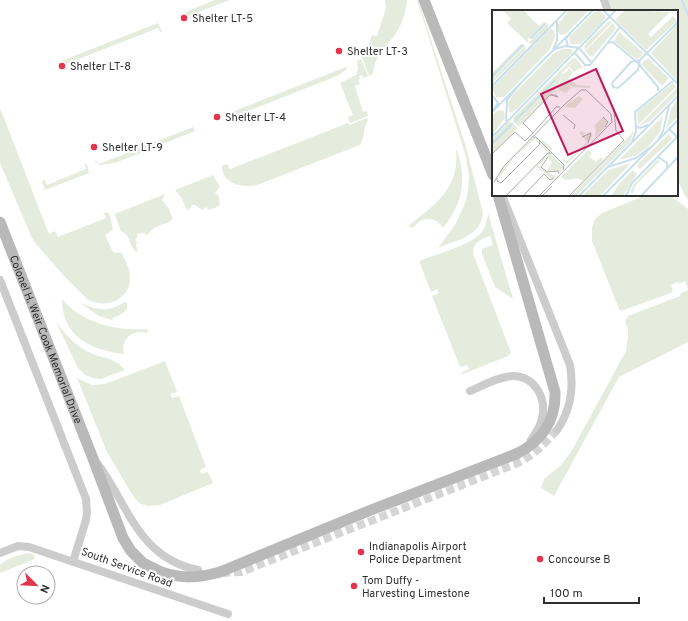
<svg xmlns="http://www.w3.org/2000/svg" width="688" height="621" viewBox="0 0 688 621" font-family="Overpass,sans-serif">
  <style>
    .green { fill: #e6ecdd }
    .lines { fill: none; stroke-linecap: round; stroke-linejoin: round }
    .stream { stroke: #c9e0eb; stroke-width: 2 }
    .street-tunnel { stroke: #d5d5d5; stroke-width: 8; stroke-dasharray: 8 4; stroke-linecap: butt }
    .street { stroke: #ccc; stroke-width: 8 }
    .secondary { stroke: #b9b9b9; stroke-width: 11 }
    .secondary-bridge { stroke: #b9b9b9; stroke-width: 11 }
    .poi-dot { fill: #e2344c; stroke: #fff; stroke-width: 1.5 }
    .labels { text-anchor: middle; stroke-width: 4; stroke-linejoin: round; paint-order: stroke }
    .poi-label { font-size: 11px; fill: #2f2f2f; stroke: #fff; text-anchor: start }
    .street-label { font-size: 11px; fill: #2f2f2f; stroke: #fff }
    .inset-river { fill: none; stroke: #c9e0eb; stroke-width: 2 }
    .inset-road { fill: none; stroke: #acacac; stroke-width: 1 }
    .view { fill: #c2185b; fill-opacity: 0.15; stroke: #c2185b; stroke-width: 2 }
    .inset-edge { fill: none; stroke: #2f2f2f; stroke-width: 2 }
  </style>
  <rect width="100%" height="100%" fill="#fff"/>
  <path class="green" d="M215,0H230L185,17L184,14L190,10Z
    M385,0H407C406,13 402,25 394,36C384,49 374,57 373,74L369,76L361,55L367,51L372,35L377,36L386,8Z
    M417,0H418L466,147L483,213C481,237 456,240 438,248L456,223L466,201L468,190L469,175L465,154Z
    M608,0H688V200L684,194L677,178V11H613Z
    M158,23L162,31L161,33L158,28L66,64L67,69L65,70L61,61Z
    M361,59L368,76L364,78L362,75L359,76L360,79L358,80L360,84L355,86L363,112L367,111L368,116L350,123L348,117L353,115L340,83L356,75L358,69L357,61Z
    M346,67L347,69L337,76L233,117L225,118L224,115Z
    M0,108L49,234L55,231L58,237L106,218L104,213L107,212L110,215L113,230L105,235C108,241 110,246 113,252L122,253C125,261 130,268 130,277C131,300 105,310 87,299L64,276L36,244L32,238L0,163Z
    M367,118L368,120C363,128 365,137 360,145L257,185C244,189 221,184 222,166L227,164L230,169L348,123L350,125Z
    M193,127L195,131L115,163L99,165L95,161L96,160L99,164Z
    M456,150H457C467,180 463,203 443,228C436,216 421,216 413,228L408,226C435,205 460,188 456,150Z
    M85,164H87L89,173L45,190L42,182L43,180H45L47,185L86,169Z
    M213,175L220,187L215,193L219,196L220,205L215,208L209,210L206,207L202,210L195,205H192L189,210H187L182,199L175,190Z
    M165,194L162,200L169,209L173,219L169,222L154,228L147,235L142,233L137,234V238L135,240L137,242L136,246L138,250L136,252L132,247L127,235L121,231L113,210V209L115,214Z
    M646,195H670L688,209V289L685,281L679,284L678,282L671,285L673,290L671,293L621,311L619,309L592,241V228L595,219L602,213Z
    M488,213L513,299L495,287L482,254V249L493,245L490,236C480,239 473,243 473,253L511,353L508,356L463,374L462,372L469,369L467,365L460,367L432,296L439,293L437,289L431,292L419,261C434,255 471,245 481,233C486,227 487,221 488,213Z
    M688,290V342L619,377L554,496L541,488L544,479L560,466L571,452L626,351L628,337V329L625,322L628,316L680,296L681,293Z
    M62,299C83,324 117,331 148,329L147,333C133,329 120,339 124,354C90,350 62,336 62,299Z
    M124,302L127,303V309L122,314L114,317L112,320L99,316L82,304V303C96,311 111,312 124,302Z
    M57,324H58C67,337 78,348 93,354C106,359 116,358 125,370L101,379L93,378L85,375L78,368Z
    M165,361L177,392L170,394L172,398L179,396L206,467L200,470L201,474L208,472L213,483L160,505L148,506L141,504L137,501L130,491L107,452L77,378L92,385L105,384Z
    M29,553L34,555L35,559L0,573V565C7,558 19,555 29,553Z"/>
  <g class="lines">
    <path class="stream" d="M682,0L688,15"/>
    <path class="street-tunnel" d="M222,573L241,572L518,463C534,455 545,444 557,430"/>
    <path class="street" d="M604,0L608,11
      M502,195L570,365C574,389 571,410 557,430
      M0,280L86,499L87,513L86,520L73,562
      M470,391C482,386 500,376 513,376C535,376 547,399 542,418C541,426 536,433 531,440
      M98,464C129,507 139,558 198,570
      M0,553L18,546L29,547L228,614"/>
    <g class="secondary">
      <path d="M424,0L493,175"/>
      <path d="M498,195L555,392C556,421 541,442 516,454"/>
      <path id="s1" d="M0,222L92,456L123,538L131,551L143,563L161,572"/>
    </g>
    <path class="secondary-bridge" d="M161,572C182,579 199,578 220,572L371,510L516,454"/>
  </g>
  <g class="poi-dot">
    <circle cx="184" cy="18" r="4"/>
    <circle cx="339" cy="51" r="4"/>
    <circle cx="62" cy="66" r="4"/>
    <circle cx="217" cy="117" r="4"/>
    <circle cx="94" cy="147" r="4"/>
    <circle cx="361" cy="552" r="4"/>
    <circle cx="540" cy="559" r="4"/>
    <circle cx="354" cy="586" r="4"/>
  </g>
  <g class="labels">
    <g class="poi-label">
      <text x="192" y="22">Shelter LT-5</text>
      <text x="347" y="55">Shelter LT-3</text>
      <text x="70" y="70">Shelter LT-8</text>
      <text x="225" y="121">Shelter LT-4</text>
      <text x="102" y="151">Shelter LT-9</text>
      <text x="369" y="550">Indianapolis Airport<tspan x="369" dy="13">Police Department</tspan></text>
      <text x="548" y="563">Concourse B</text>
      <text x="362" y="584">Tom Duffy -<tspan x="362" dy="13">Harvesting Limestone</tspan></text>
    </g>
    <g class="street-label">
      <text dy="4" stroke="none"><textPath href="#s1" startOffset="126">Colonel H. Weir Cook Memorial Drive</textPath></text>
      <text transform="translate(127 567) rotate(20)" y="4">South Service Road</text>
    </g>
  </g>
  <g transform="translate(492 10)">
    <rect width="186" height="186" fill="#fff"/>
    <path d="M10,0H31L47,16L52,12L55,13L39,29L36,28V33L15,13L19,9L16,5L11,1L7,3ZM77,0H97L74,24L69,25L66,22V14ZM133,0L178,2L156,24L159,27L181,6L185,11L154,40L123,10ZM108,1L114,7L110,13L88,34H78L77,27L102,2ZM117,11L120,12L93,40L92,37L96,31ZM56,13V18L40,34L36,33ZM121,13L124,19L100,47L93,41ZM186,14L185,34L186,72L159,43ZM58,19L62,20L63,26L58,39L12,87H4L0,78ZM127,22L147,39L151,43L149,47L144,49L122,31ZM29,34L33,35L0,68V63ZM33,36L34,40L0,73V69ZM70,39H79L81,42L25,99L18,103L16,94L21,85L61,44ZM81,48L84,49L70,63L66,77L26,117L21,108ZM156,48L177,68L170,76L149,54ZM84,49L91,57L82,62L77,57ZM76,58L81,62L76,68L85,75L98,76V78L80,77L77,74L79,78L74,83L67,80L60,84L66,80L70,64L76,61ZM181,73L184,77L146,115L145,102ZM186,77V83L157,112L147,116ZM87,86L91,89L83,98L73,97L59,109L82,88L78,93ZM186,89V106L174,119L179,99ZM6,100L12,101L13,108L0,125V106ZM171,106L168,122L155,138L143,146L127,150ZM111,107L115,111L113,117L103,127L104,119L102,116ZM17,111L26,118L0,144V129ZM89,121L93,123L91,126L99,122L100,126L96,133L75,154L70,150L71,148L74,152L95,132L87,123ZM142,121L138,132L84,186H78ZM177,124L180,129L148,159L145,156L148,152ZM41,127L51,130L61,139L57,142L72,157L68,162L55,161L60,152L57,148L58,150L57,151V146L46,155L54,162L64,166L60,169L44,156L56,142L43,129L22,147L6,170L10,159ZM96,140L100,143L97,147L104,152L109,147L111,150L91,171L86,168L74,170L69,167ZM165,150L168,151L144,175L140,185L139,180L142,174ZM139,153L108,186H90L116,160ZM141,160L145,164L131,186H119L127,174Z" fill="#e6ecdd"/>
    <path class="inset-river" d="M111,0L186,74M39,28L53,14M115,33L121,32L146,53L166,77V81M76,36L74,29L81,20M61,40L65,31V11M83,43L93,55H98L128,17M51,50L63,39L73,36L87,38L99,52M148,50L139,52L120,73L121,77L126,78L146,60L148,50L186,12M0,67L31,35M0,76L75,0M0,85L6,93L0,102M0,102L101,0M14,111L15,90L28,74M22,112L63,70M144,116L148,118L156,115M176,120L186,110M175,121L177,119L185,127M0,127L124,0M140,131L144,121L143,102L181,71M165,132L171,121L177,96M0,134L21,113M166,147L175,153V158M116,157L144,148L160,136M87,186L186,86M111,186L186,110M134,186L140,173L186,126M149,186L186,147"/>
    <path class="inset-road" d="M71,105L83,115L82,119M111,107L116,112L113,117M41,123L64,97H68M41,127H44L72,155L71,160M90,127L99,123L96,133M0,144L23,122L33,131L41,123L31,113L58,85H64L66,87L59,85M56,147L49,157L55,162L66,161L67,164M5,168V171L9,173L47,135L48,131M2,172L12,156L72,95L89,80H94L119,104L120,112L47,186M14,186L56,143H60M31,186L52,164L58,170L62,168M50,186L60,176M77,186L132,130L124,121L122,101"/>
    <path class="view" d="M104,59L131,121L76,145L49,84Z"/>
    <rect width="186" height="186" class="inset-edge"/>
  </g>
  <g transform="translate(36 585) rotate(114)"><circle r="19" fill="#ffffff" stroke="#acacac"/>
  <path d="M0-3L7 15L0 10L-7 15Z" fill="#e2344c"/>
  <text y="-6" font-size="11" font-weight="bold" text-anchor="middle" fill="#2f2f2f">N</text>
  </g>
  <path d="M544 597v6h95v-6" fill="none" stroke="#2f2f2f" stroke-width="2"/>
  <text x="550" y="597" font-size="12" fill="#2f2f2f" stroke="#ffffff" stroke-width="3" paint-order="stroke">100 m</text>
</svg>
